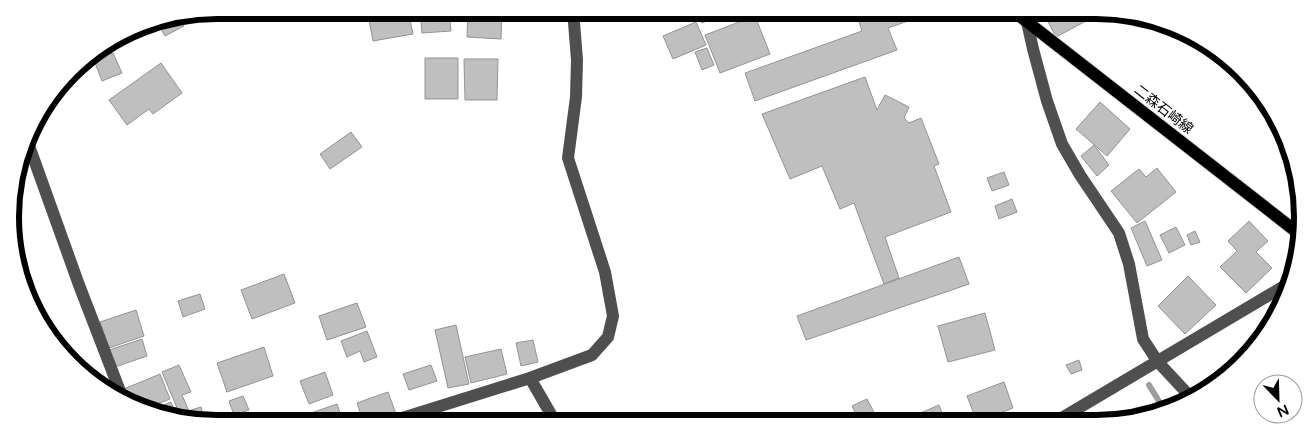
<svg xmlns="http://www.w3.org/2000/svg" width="1313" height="434" viewBox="0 0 1313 434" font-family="'Varela Round','Noto Sans JP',sans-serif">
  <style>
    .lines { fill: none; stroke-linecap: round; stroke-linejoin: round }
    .stream { stroke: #9d9d9d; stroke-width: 6 }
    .building { fill: #bfbfbf; stroke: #939393 }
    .major-casing { stroke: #dbdbdb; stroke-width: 14 }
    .minor { stroke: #4f4f4f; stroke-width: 12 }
    .major { stroke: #000; stroke-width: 12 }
    .labels { text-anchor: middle; stroke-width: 5; stroke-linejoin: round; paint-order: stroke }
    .street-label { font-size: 14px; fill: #000; stroke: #fff }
    .rim { fill: none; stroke: #000; stroke-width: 6 }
  </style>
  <rect width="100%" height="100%" fill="#fff"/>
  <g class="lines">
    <path class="stream" d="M1149,385L1165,411"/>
  </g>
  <path class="building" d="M397,10H408L413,34L373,41L368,15Z
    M420,10H449L451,31L422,33Z
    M468,10H502L501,39L467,37Z
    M696,10H733L702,23Z
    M855,10H911L908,21L888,28L897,50L755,101L745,73L862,31Z
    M1051,10H1096L1105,11L1056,37L1044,14Z
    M755,16L770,54L720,73L705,35Z
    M179,18L184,26L165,36L157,22Z
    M696,22L706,45L673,59L663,36Z
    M707,48L714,65L702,70L695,52Z
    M113,53L122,73L102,81L94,60Z
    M425,58H458V99H425Z
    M464,59H498L497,100H465Z
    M161,63L182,93L153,114L149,109L127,125L109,100Z
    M865,77L877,110L885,95L909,107L904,118L909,123L921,118L939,164L934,166L951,212L885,237L899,278L884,284L854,203L840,209L822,166L790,179L762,114Z
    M1100,102L1130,129L1107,156L1076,129Z
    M351,132L362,147L330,169L320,154Z
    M1094,145L1109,165L1097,176L1081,156Z
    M1157,168L1176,192L1137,223L1111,191L1139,169L1146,177Z
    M1004,172L1009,185L992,191L987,178Z
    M1012,199L1017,212L999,219L995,206Z
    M1145,221L1162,260L1147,266L1131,228Z
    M1249,221L1268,241L1256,252L1272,268L1246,293L1220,267L1237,251L1228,241Z
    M1176,227L1185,245L1169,253L1160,235Z
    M1195,231L1200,242L1191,245L1187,235Z
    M959,257L969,284L806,340L797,316Z
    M284,274L295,303L252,319L241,290Z
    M1188,276L1216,305L1185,334L1158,306Z
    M200,294L205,309L183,317L178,301Z
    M357,303L366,327L327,340L319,316Z
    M136,310L144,336L109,348L100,322Z
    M985,313L995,350L948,362L938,326Z
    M456,325L469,384L448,388L435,330Z
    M367,331L377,357L364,362L360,351L347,357L341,341Z
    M142,339L147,356L115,367L109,350Z
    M533,340L538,362L521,366L516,343Z
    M264,347L273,376L227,392L217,363Z
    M501,349L507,374L471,383L465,357Z
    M1079,360L1082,370L1071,374L1066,365Z
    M179,365L191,392L182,395L189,411L180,415L162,372Z
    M431,365L437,381L409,390L403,374Z
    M325,372L333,395L309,404L300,381Z
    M160,374L170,399L145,409L129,401L124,389Z
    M1004,382L1013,408L977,422L967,396Z
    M388,392L396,414L369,424H364L357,403Z
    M243,396L249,410L234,415L229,401Z
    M867,399L877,418L867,423H860L852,406Z
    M171,402L178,419L164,417L150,411Z
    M337,404L344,424H282V423Z
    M939,405L946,423H905L904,420Z
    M201,407L204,418L193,421L191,410Z"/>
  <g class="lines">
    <defs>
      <path id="major" d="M1012,10L1298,233"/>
    </defs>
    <use href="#major" class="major-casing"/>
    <path class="minor" d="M1027,22L1033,49L1047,101L1062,144L1080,175L1119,233L1129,264L1143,339L1158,362L1185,391L1190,399
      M27,140L79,285L123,399
      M530,378L556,423
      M1055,422L1291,282
      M383,424L530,378L592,355L608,337L613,316L605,272L568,158L576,97L577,60L573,10"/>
    <use href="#major" class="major"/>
  </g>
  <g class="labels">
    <g class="street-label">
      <text transform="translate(1164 109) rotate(38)" y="5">二森石崎線</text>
    </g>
  </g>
  <path d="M0 0H1313V434H0ZM217 19H1096A198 198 0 0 1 1294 217V217A198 198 0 0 1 1096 415H217A198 198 0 0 1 19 217V217A198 198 0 0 1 217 19Z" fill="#fff" fill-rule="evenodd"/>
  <path class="rim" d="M217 19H1096A198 198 0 0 1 1294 217V217A198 198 0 0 1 1096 415H217A198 198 0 0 1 19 217V217A198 198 0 0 1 217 19Z"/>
  <g transform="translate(1278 399) rotate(157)"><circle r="24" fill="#ffffff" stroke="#999999"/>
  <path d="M0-4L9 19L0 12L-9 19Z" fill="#000000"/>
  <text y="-8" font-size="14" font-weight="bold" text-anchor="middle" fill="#000000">N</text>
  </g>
</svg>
